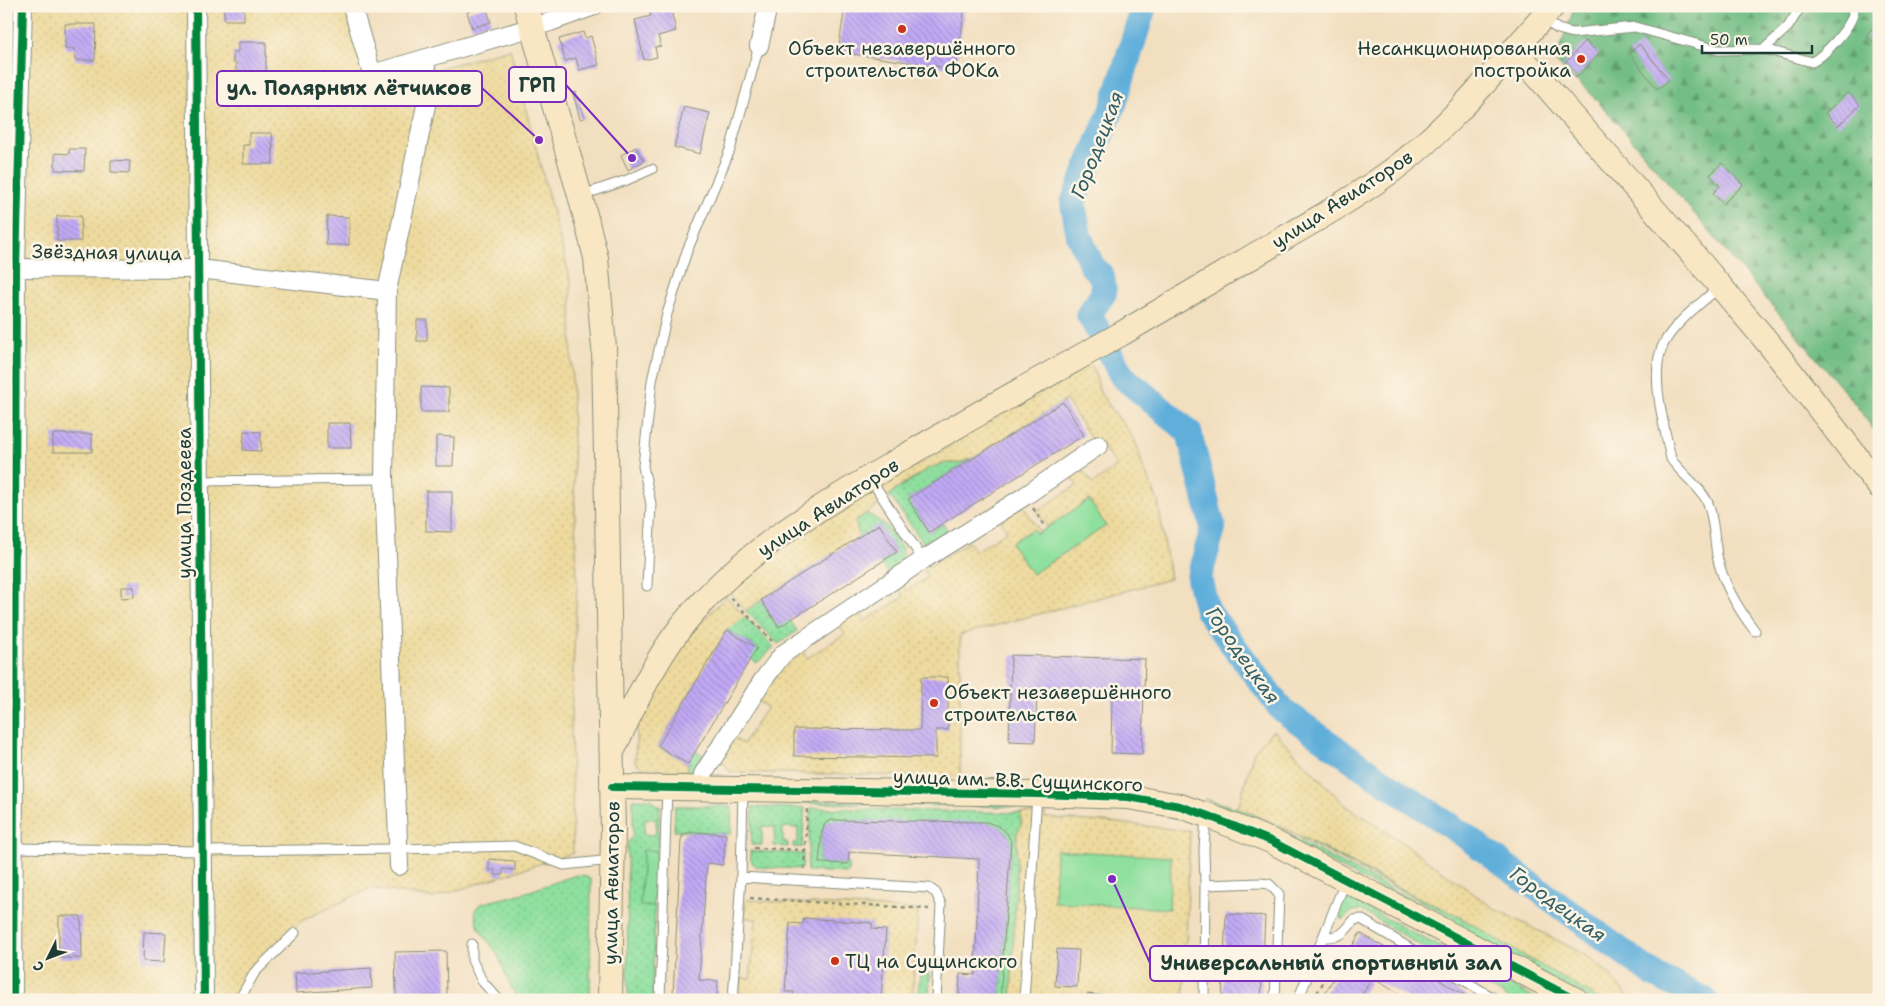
<svg xmlns="http://www.w3.org/2000/svg" width="1885" height="1006" viewBox="0 0 1885 1006" font-family="'Shantell Sans',sans-serif">
  <style>
    .grass { fill: url(#grass-dots); stroke: #578e6a }
    .forest { fill: url(#forest-firs); stroke: #497e5d }
    .sand { fill: url(#sand-dots); stroke: #868c69 }
    .park { fill: #8fe09f; stroke: #578e6a }
    .lines { fill: none; stroke-linecap: round; stroke-linejoin: round }
    .river { stroke: #61afdb; stroke-width: 26 }
    .building { fill: url(#building-back-hatch) }
    .lane-casing { stroke: #888e7a; stroke-width: 11 }
    .street-casing { stroke: #888e7a; stroke-width: 20 }
    .secondary-casing { stroke: #888e7a; stroke-width: 26 }
    .path { stroke: #888e7a; stroke-width: 2.5; stroke-dasharray: 4 4; stroke-linecap: butt }
    .lane { stroke: #fff; stroke-width: 9 }
    .street { stroke: #fff; stroke-width: 18 }
    .secondary { stroke: #f9e7c3; stroke-width: 24 }
    .cycleway-casing { stroke: #fcf5e5; stroke-width: 11 }
    .cycleway { stroke: #00873e; stroke-width: 8 }
    .poi-dot { fill: #c8321e; stroke: #fcf5e5; stroke-width: 2 }
    .labels { text-anchor: middle; stroke-width: 5; stroke-linejoin: round; paint-order: stroke }
    .poi-label { font-size: 19px; fill: #1f3d34; stroke: #fcf5e5; text-anchor: start }
    .street-label { font-size: 19px; fill: #1f3d34; stroke: #fcf5e5 }
    .water-label { font-size: 20px; font-style: italic; fill: #335f66; stroke: #fcf5e5 }
    .leader { fill: none; stroke: #7b2cbf; stroke-width: 2 }
    .callout-dot { fill: #7b2cbf; stroke: #fcf5e5; stroke-width: 2 }
    .callout { fill: #fcf5e5; stroke: #7b2cbf; stroke-width: 2 }
    .callout-label { font-size: 20px; text-anchor: middle; font-weight: bold; fill: #1f3d34 }
  </style>
  <defs>
    <pattern id="grass-dots" width="8" height="8" patternUnits="userSpaceOnUse" patternTransform="scale(1.25)"><rect width="8" height="8" fill="#8fe09f"/><path d="M2 2h.1M6 6h.1" fill="none" stroke="#7bc18a" stroke-width="1.8" stroke-linecap="round"/></pattern>
    <pattern id="forest-firs" width="22" height="20" patternUnits="userSpaceOnUse" patternTransform="scale(1.25)"><rect width="22" height="20" fill="#73be86"/><path d="M5 1l3.5 6h-7zM16 11l3.5 6h-7z" fill="#5e9c6e"/></pattern>
    <pattern id="sand-dots" width="8" height="8" patternUnits="userSpaceOnUse" patternTransform="scale(1.25)"><rect width="8" height="8" fill="#eeda9e"/><path d="M2 2h.1M6 6h.1" fill="none" stroke="#ccbc89" stroke-width="1.8" stroke-linecap="round"/></pattern>
    <pattern id="building-back-hatch" width="6" height="6" patternUnits="userSpaceOnUse" patternTransform="scale(1.25)"><rect width="6" height="6" fill="#c2aaf6"/><path d="M-1 5l2 2M0 0l6 6M5-1l2 2" fill="none" stroke="#9d8cc8"/></pattern>
  </defs>
  <rect width="100%" height="100%" fill="#fcf5e5"/>
  <filter id="ink" filterUnits="userSpaceOnUse"><feTurbulence type="fractalNoise" baseFrequency=".02" numOctaves="2"/><feDisplacementMap in="SourceGraphic" scale="10" xChannelSelector="R" yChannelSelector="G"/><feConvolveMatrix kernelMatrix="1 2 1 2 8 2 1 2 1" color-interpolation-filters="sRGB"/></filter>
  <filter id="wash" filterUnits="userSpaceOnUse"><feTurbulence type="fractalNoise" baseFrequency=".0096" numOctaves="4" result="noise"/><feDisplacementMap in="SourceGraphic" scale="20" xChannelSelector="R" yChannelSelector="G"/><feGaussianBlur stdDeviation="1.12" result="paint"/><feColorMatrix in="noise" values="0 0 0 0 0 0 0 0 0 0 0 0 0 0 0 0 0 1.4 0 .05"/><feComposite in="paint" operator="in"/></filter>
  <g filter="url(#wash)">
    <rect width="100%" height="100%" fill="#f2dfc0"/>
    <path class="grass" d="M973,458L908,499L929,532L943,524L948,531L927,543L922,541L889,495L931,467L946,463H958Z
      M867,513L885,525L902,549L903,561L887,572L880,563L896,552L859,537L855,522Z
      M761,600L778,627L790,620L797,631L778,644L746,611Z
      M745,617L774,647L757,663L750,658L756,647L727,630Z
      M695,751L703,755L692,772L687,771L688,764Z
      M633,799H652L657,806H660L659,826H656V819H645L644,834L655,835L656,828H659L658,851H643L640,905L655,906L652,1000H628L627,844L633,835Z
      M1204,799L1238,808L1278,825L1409,893L1457,915L1511,948L1601,1000H1592L1452,925L1455,919L1278,826Z
      M754,800L1026,804L1029,807L753,802Z
      M675,806H732L731,834L674,831Z
      M753,807L805,808L802,847H793V843H798V828L783,827V842L788,843V847L774,846L775,827L762,826V845H751Z
      M811,808L1021,813V827L1017,833L1016,890L1011,1000H1000L1011,841L1007,833L825,824L822,832L819,863L848,864V873L807,871Z
      M1282,832L1448,919L1446,923L1280,836Z
      M750,851L803,854L802,869C793,868 763,869 756,866C751,863 750,857 750,851Z
      M576,875L585,876L591,880L590,1000H520C506,983 507,975 499,958C490,939 476,934 475,910L480,904L524,893Z
      M1346,897L1539,1000H1511L1361,910L1352,911L1344,919H1342L1338,912Z
      M920,974H930L929,995L918,994Z"/>
    <path class="forest" d="M1575,6H1879V437L1855,404L1626,133L1590,93L1555,61Z"/>
    <path class="sand" d="M6,6H346L360,54L387,83L510,49L571,282L572,400L577,584L571,717L573,853L433,898L371,888L301,921L230,1000H6Z
      M1087,362L1094,369L1100,393L1134,439L1138,449L1142,464L1158,501L1170,579L960,635V777L730,772L720,758L732,737L743,744L767,707L756,700L784,664L800,649L807,658L845,634L838,624L859,610L865,621L904,597L898,586L902,584L907,591L928,577L924,570L969,542L976,551L1007,531L1001,521L1023,506L1040,532L1036,534L1033,529L1032,574L1106,526L1089,500L1048,527L1037,511L1077,485L1070,474L1080,467L1093,484L1117,466L1103,447L1093,442L1066,400L973,458L958,463H946L931,467L898,487L877,506L855,521L859,537L761,600L746,611L729,593L755,568L812,526L861,494L885,483L945,449L1002,413Z
      M726,596L745,617L727,630L658,746L688,764L687,771H646L635,762L637,723L679,648L701,622Z
      M1273,730L1345,805L1405,844L1492,907L1576,950L1591,959L1609,974L1631,1000H1601L1511,948L1457,915L1409,893L1278,825L1238,808L1254,751Z
      M1021,813H1045V818L1119,823L1190,831L1184,1000H1011L1016,890L1017,833L1021,827Z
      M746,900L918,910L912,1000H739L741,978L750,979L756,919L744,918Z"/>
    <path class="park" d="M1089,500L1106,526L1032,574L1011,543L1033,529L1037,534Z
      M643,850L656,851L653,906H640Z
      M1056,850L1171,857L1169,909L1054,902Z"/>
    <g class="lines">
      <path class="river" d="M1144,6L1114,104L1073,203L1079,236L1092,266L1102,276L1104,293L1089,314L1122,376L1189,432L1213,528L1199,578L1207,610L1281,709L1365,769L1461,833L1653,974L1705,1000"/>
    </g>
    <g id="blocks">
      <path class="building" d="M244,6V20H224V7Z
        M486,6L491,22L472,28L467,12Z
        M670,6L676,31L658,36L661,46L655,47L657,57L644,60L635,20L651,16L649,11Z
        M845,6H965L956,69L838,52Z
        M1879,22V47L1866,35Z
        M65,24H96L95,60H75V49H65Z
        M583,32L585,38L591,36L599,65L579,70L576,58L565,61L559,39Z
        M1586,41L1599,54L1576,78L1563,65Z
        M238,42H266V74H236V63H233V52H238Z
        M1640,44L1669,80L1657,89L1629,53Z
        M576,92L584,118L580,119L573,93Z
        M1848,92L1860,105L1838,126L1825,113Z
        M684,107L710,113L700,154L674,147Z
        M249,133H272L273,164H243V145H249Z
        M636,147L644,161L628,170L621,155Z
        M69,149H85L84,171L55,170V153L69,154Z
        M111,160L130,161L129,173L111,172Z
        M1722,163L1743,185L1723,204L1713,193L1720,186L1710,175Z
        M57,216H81V241H57Z
        M327,216L349,217V245H326Z
        M417,320H427V341H417Z
        M421,387L449,388V412H421Z
        M1063,402L1084,435L929,532L908,499Z
        M327,423H350L351,448H327Z
        M244,431L261,432V451L243,450Z
        M53,434H92V452H53Z
        M436,436L454,437L453,466H436Z
        M426,491H452V532L426,531Z
        M879,524L897,552L779,627L761,600Z
        M121,587H134V597L121,598Z
        M727,630L757,648L688,764L658,746Z
        M1011,655L1145,659L1142,754L1111,753L1112,696L1037,694L1035,742L1009,741Z
        M921,677H948V730H936V758L794,756V729L920,730Z
        M830,820L987,822L1000,827L1007,833L1011,841L1000,1000H959L960,974L975,975L979,859L849,852L848,864L819,863L822,832L825,824Z
        M695,832L726,834L723,865L707,863L699,980L718,981L717,1000H674L673,995L681,840L683,835L687,833Z
        M489,859L515,861V870L503,869V875H495V870H489Z
        M1226,914L1265,916L1261,1000L1222,999Z
        M59,916H81L82,958H59Z
        M804,918L872,923V929L886,930L881,1000H817L793,998L794,992H785L790,923L803,924Z
        M144,932L166,933L164,962L143,961Z
        M1360,933L1473,1000H1410L1372,978L1359,1000H1321Z
        M1057,949L1079,950L1077,987L1055,986Z
        M446,951L447,996L396,997L395,952Z
        M371,968L372,988L296,993L295,973Z
        M1087,994L1107,996V1000H1087Z"/>
    </g>
  </g>
  <g filter="url(#ink)">
    <use href="#blocks" fill-opacity="0" stroke="#888e7a" stroke-width="1"/>
    <g class="lines">
      <defs>
        <path id="lane" d="M1542,19L1558,29L1573,33L1635,27L1718,50L1764,49L1812,62C1824,56 1850,28 1853,14C1853,12 1852,9 1852,6
          M1764,49L1788,27L1801,6
          M580,196L627,180L652,169
          M1720,286C1702,303 1676,321 1664,343C1648,372 1665,428 1671,459C1681,474 1701,487 1708,503C1713,516 1715,541 1717,556C1723,583 1738,609 1755,631
          M870,478L923,560
          M200,481L384,479
          M647,586L651,504L643,466L652,381L667,314L687,251L730,150L759,46
          M13,848L202,851L399,849L514,846L564,865L612,860
          M741,877L929,888L936,893L941,904L936,1000
          M1205,885L1261,883L1269,884L1279,894L1275,1000
          M1323,937C1342,937 1343,934 1354,920L1361,919L1497,1000
          M472,944V960L482,981L499,1000
          M239,1000L255,972L295,933
          M660,1000L667,788
          M733,1000L741,877L743,790
          M1024,1000L1037,794
          M1204,1000L1205,885L1204,850L1206,815
          M1298,1000L1345,882"/>
        <path id="street" d="M196,6L204,1000
          M352,6L372,74L550,22L594,6
          M759,46L768,6
          M6,268L199,269L387,291
          M703,789V774L763,680L783,654L923,560L1025,496L1099,445
          M399,866L384,479L387,291L429,91L425,59
          M13,1000L16,267L23,6"/>
        <path id="secondary" d="M526,6L581,199L596,258L604,348L613,829L610,1000
          M1514,49L1698,260L1770,345L1879,486
          M612,752C635,703 658,651 695,610C750,547 826,504 897,461C971,417 1046,376 1121,334C1162,310 1202,286 1243,262C1292,233 1343,206 1390,172C1450,128 1502,62 1553,6
          M612,787L1037,794L1128,797L1180,806L1206,815L1271,841L1576,1000"/>
      </defs>
      <use href="#lane" class="lane-casing"/>
      <use href="#street" class="street-casing"/>
      <use href="#secondary" class="secondary-casing"/>
      <path class="path" d="M1033,508L1046,528
        M731,598L772,641
        M754,848L805,850
        M804,869L807,809
        M750,898L929,909
        M1313,1000L1345,945"/>
      <use href="#lane" class="lane"/>
      <use href="#street" class="street"/>
      <use href="#secondary" class="secondary"/>
      <defs>
        <path id="cycleway" d="M196,6L204,1000
          M612,787L1037,794L1128,797L1180,806L1206,815L1271,841L1576,1000
          M13,1000L16,267L23,6"/>
      </defs>
      <use href="#cycleway" class="cycleway-casing"/>
      <use href="#cycleway" class="cycleway"/>
    </g>
  </g>
  <g class="poi-dot">
    <circle cx="902" cy="29" r="5"/>
    <circle cx="1581" cy="59" r="5"/>
    <circle cx="934" cy="703" r="5"/>
    <circle cx="835" cy="961" r="5"/>
  </g>
  <g class="labels">
    <g class="poi-label">
      <text x="902" y="55" text-anchor="middle">Объект незавершённого<tspan x="902" dy="22">строительства ФОКа</tspan></text>
      <text x="1571" y="55" text-anchor="end">Несанкционированная<tspan x="1571" dy="22">постройка</tspan></text>
      <text x="944" y="699">Объект незавершённого<tspan x="944" dy="22">строительства</tspan></text>
      <text x="845" y="968">ТЦ на Сущинского</text>
    </g>
    <g class="street-label">
      <text transform="translate(1342 199) rotate(-33)" y="7">улица Авиаторов</text>
      <text transform="translate(107 252) rotate(1)" y="7">Звёздная улица</text>
      <text transform="translate(184 503) rotate(-90)" y="7">улица Поздеева</text>
      <text transform="translate(828 507) rotate(-33)" y="7">улица Авиаторов</text>
      <text transform="translate(1018 780) rotate(2)" y="7">улица им. В.В. Сущинского</text>
      <text transform="translate(611 883) rotate(-89)" y="7">улица Авиаторов</text>
    </g>
    <g class="water-label">
      <text transform="translate(1097 145) rotate(-69)" y="7">Городецкая</text>
      <text transform="translate(1243 655) rotate(55)" y="7">Городецкая</text>
      <text transform="translate(1558 904) rotate(36)" y="7">Городецкая</text>
    </g>
  </g>
  <path class="leader" d="M632 158L566 85M539 140L482 88M1112 879L1150 963"/>
  <g class="callout-dot">
    <circle cx="632" cy="158" r="5"/>
    <circle cx="539" cy="140" r="5"/>
    <circle cx="1112" cy="879" r="5"/>
  </g>
  <g class="callout">
    <rect x="509" y="67" width="57" height="35" rx="5"/>
    <rect x="217" y="71" width="265" height="35" rx="5"/>
    <rect x="1150" y="946" width="361" height="35" rx="5"/>
  </g>
  <g class="callout-label">
    <text x="537" y="92">ГРП</text>
    <text x="349" y="95">ул. Полярных лётчиков</text>
    <text x="1331" y="970">Универсальный спортивный зал</text>
  </g>
  <rect width="1885" height="1006" fill="none" stroke="#fcf5e5" stroke-width="25"/>
  <g transform="translate(48 958) rotate(228)" stroke="#fcf5e5" stroke-width="4" paint-order="stroke">
  <path d="M0-4L9 19L0 12L-9 19Z" fill="#1f3d34"/>
  <text y="-8" font-size="14" font-weight="bold" text-anchor="middle" fill="#1f3d34">С</text>
  </g>
  <path d="M1702 45v8h110v-8" fill="none" stroke="#1f3d34" stroke-width="2.5"/>
  <text x="1710" y="45" font-size="15" fill="#1f3d34" stroke="#fcf5e5" stroke-width="4" paint-order="stroke">50 m</text>
</svg>
